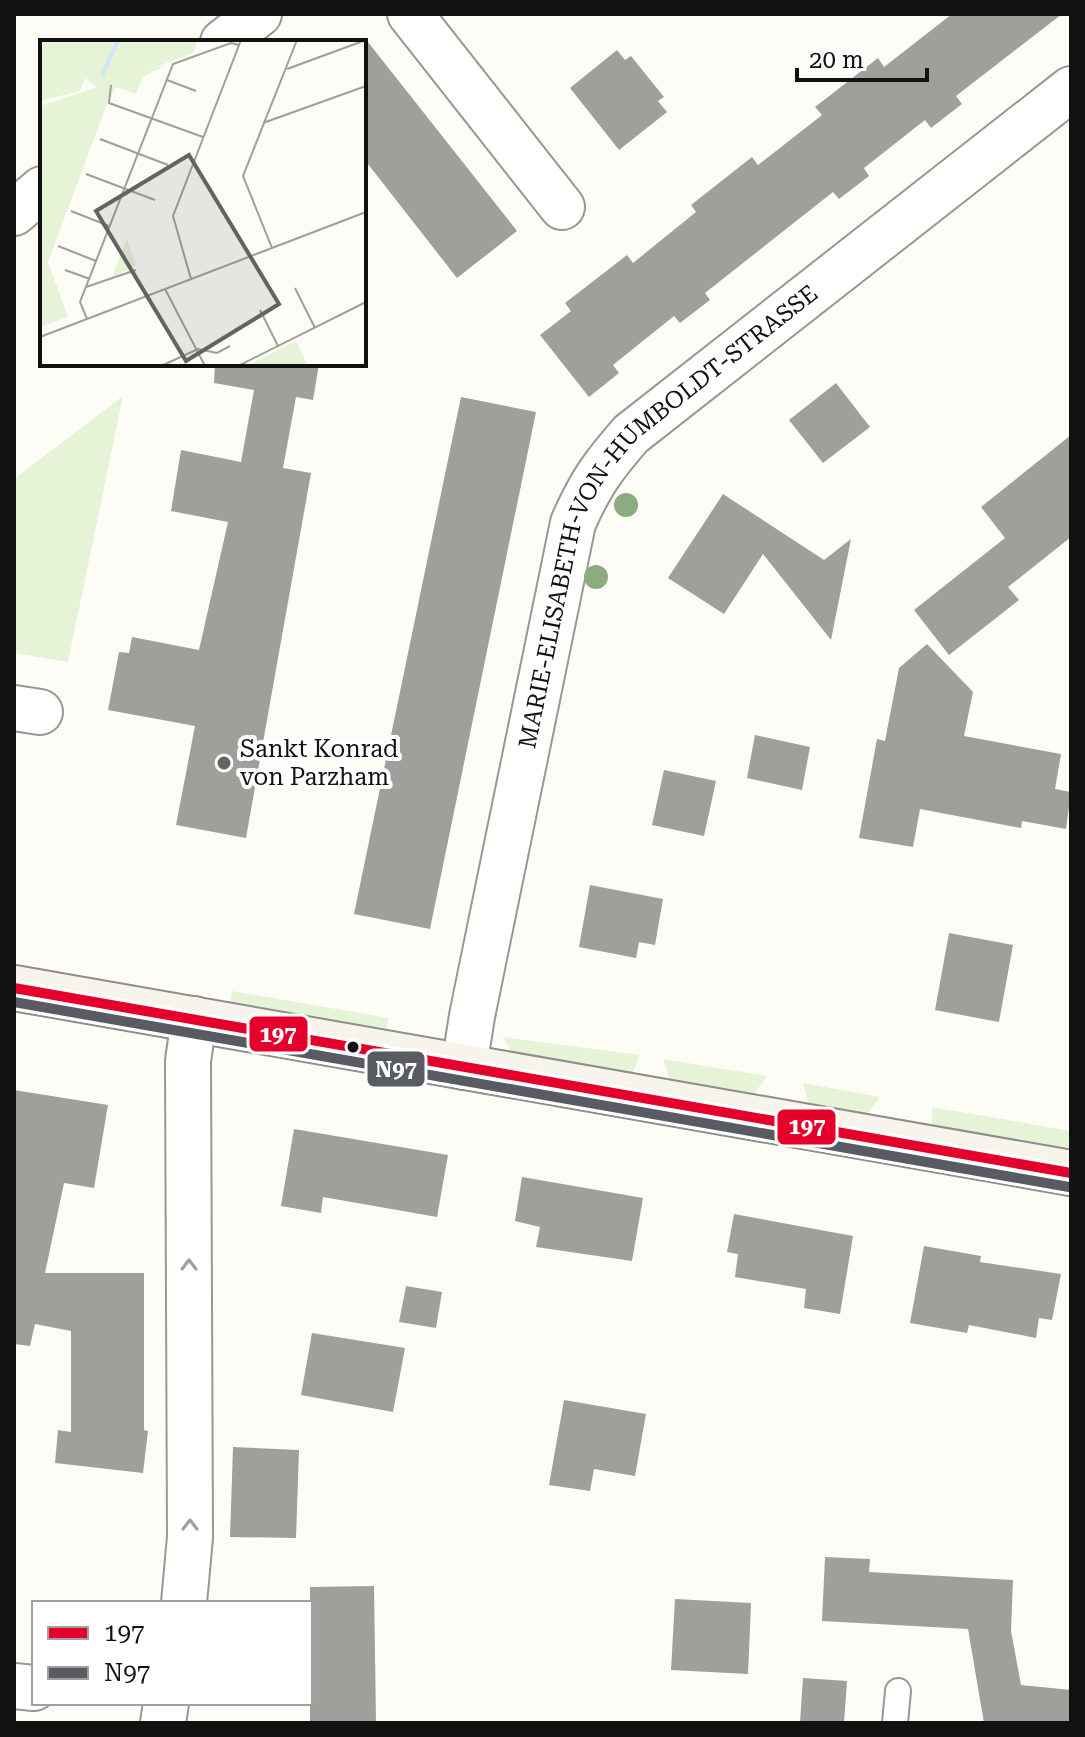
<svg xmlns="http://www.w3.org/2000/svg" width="1085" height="1737" viewBox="0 0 1085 1737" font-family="'Roboto Serif',serif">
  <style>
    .green { fill: #e7f3d7 }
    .building { fill: #a19f9c }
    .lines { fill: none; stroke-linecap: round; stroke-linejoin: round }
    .lane-casing { stroke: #979795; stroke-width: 28 }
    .street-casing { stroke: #979795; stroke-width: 48 }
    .secondary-casing { stroke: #8e8d8b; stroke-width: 48 }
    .lane { stroke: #fffffe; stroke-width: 24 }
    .street { stroke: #fffffe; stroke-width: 44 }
    .secondary { stroke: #f6f4eb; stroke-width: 44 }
    .bus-1-casing { stroke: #fff; stroke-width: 16 }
    .bus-2-casing { stroke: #fff; stroke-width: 16 }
    .bus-1 { stroke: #e4002b; stroke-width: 10 }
    .bus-2 { stroke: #595b62; stroke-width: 10 }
    .tree { fill: #8cac80 }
    .oneway { stroke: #a0a09f }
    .poi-dot { fill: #646362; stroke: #fff; stroke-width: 3 }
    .bus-dot { fill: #111; stroke: #fff; stroke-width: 3 }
    .labels { text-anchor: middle; stroke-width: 8; stroke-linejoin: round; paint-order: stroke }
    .street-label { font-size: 24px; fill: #111; stroke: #fff }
    .poi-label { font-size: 24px; fill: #111; stroke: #fff; text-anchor: start }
    .inset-river { fill: none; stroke: #cde8f7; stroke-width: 4 }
    .inset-road { fill: none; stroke: #9f9e9b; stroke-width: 2 }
    .view { fill: #646362; fill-opacity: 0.15; stroke: #646362; stroke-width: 4 }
    .inset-edge { fill: none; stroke: #111; stroke-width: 4 }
    .line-badge { stroke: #fff; stroke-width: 3 }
    .badge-label { font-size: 22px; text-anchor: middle; font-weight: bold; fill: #fff }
  </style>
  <rect width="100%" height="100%" fill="#fdfcf7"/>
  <path class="green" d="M123,396L68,662L14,653V479Z
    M232,991L389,1018L386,1032L230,1004Z
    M503,1037L640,1055L632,1075L514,1055Z
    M663,1059L767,1076L752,1097L671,1083Z
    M803,1083L880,1097L865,1116L809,1107Z
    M932,1107L1071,1131V1152L932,1128Z"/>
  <path class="building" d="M952,14H1062L956,96L962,104L931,128L925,120L864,168L869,176L839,199L833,192L705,293L710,300L680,323L674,316L613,365L619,373L589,397L540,335L571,311L565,303L627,255L633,263L696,212L691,205L752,157L758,165L822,115L815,107L878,58L884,67Z
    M364,37L517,231L457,278L364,159Z
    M617,50L625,60L631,56L664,97L658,101L667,112L619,150L570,88Z
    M215,364H319L313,400L296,397L283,468L311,473L246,838L176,825L195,726L108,710L119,652L129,653L132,637L199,650L228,522L171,511L181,450L241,462L254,390L214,383Z
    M836,383L870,427L823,463L789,420Z
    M461,397L536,412L430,929L354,914Z
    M1071,435V537L1008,587L1019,600L949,655L914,610L1005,538L981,507Z
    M723,494L824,560L851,539L831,640L763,554L724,614L668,578Z
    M927,644L973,692L964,736L1061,754L1055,789L1071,792L1066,829L1022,821L1021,828L920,809L913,847L859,838L877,739L885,741L899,668Z
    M755,735L810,747L802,790L747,778Z
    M664,770L716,781L704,836L652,825Z
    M590,885L663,899L655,945L639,942L636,958L579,947Z
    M949,933L1013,945L999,1022L935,1010Z
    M14,1090L108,1105L94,1188L64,1183L45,1273H144V1430L148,1431L143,1473L55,1463L58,1430L71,1432V1331L35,1324L30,1346L14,1344Z
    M294,1129L448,1155L437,1217L323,1197L321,1213L281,1206Z
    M522,1177L643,1198L632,1261L536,1247L540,1227L515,1221Z
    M734,1214L853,1236L840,1314L804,1308L806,1289L735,1277L738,1254L727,1252Z
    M924,1246L981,1256L980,1262L1061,1274L1052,1320L1039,1318L1036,1338L969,1325L967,1333L910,1323Z
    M406,1286L442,1292L436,1328L399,1322Z
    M312,1333L405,1348L393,1412L301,1395Z
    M564,1400L646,1414L635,1476L594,1469L590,1491L549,1485Z
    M233,1447L299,1450L296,1538L230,1537Z
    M825,1557L870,1559L869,1572L1013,1580L1011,1631L1021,1685L1071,1690V1723H984L968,1629L822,1621Z
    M374,1586L376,1723H310V1587Z
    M675,1599L751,1603L748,1674L671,1670Z
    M803,1678L847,1681L844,1723H800Z"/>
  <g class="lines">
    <defs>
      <path id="lane" d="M895,1723L898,1691"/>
      <g id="street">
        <path d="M410,14L562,207"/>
        <path d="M223,42L259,14"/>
        <path d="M14,213L42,189"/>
        <path d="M14,708L40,712"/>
        <path id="s1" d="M464,1067L472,1016L573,523C590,484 603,466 631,434L1071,89"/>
        <path d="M184,1603L190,1537L188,1061L194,1019"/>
        <path d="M14,1686L34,1688"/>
        <path d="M163,1723L166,1703"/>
      </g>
      <path id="secondary" d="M14,988L1071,1173"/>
    </defs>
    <use href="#lane" class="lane-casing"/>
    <use href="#street" class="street-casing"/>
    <use href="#secondary" class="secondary-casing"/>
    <use href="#lane" class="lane"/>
    <use href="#street" class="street"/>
    <use href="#secondary" class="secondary"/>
    <defs>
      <path id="bus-1" d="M14,988L1071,1173"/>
      <path id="bus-2" d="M14,1002L1069,1187"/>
    </defs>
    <use href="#bus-1" class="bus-1-casing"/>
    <use href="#bus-2" class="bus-2-casing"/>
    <use href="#bus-1" class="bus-1"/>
    <use href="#bus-2" class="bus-2"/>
  </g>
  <g class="tree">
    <circle cx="626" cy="505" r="12"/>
    <circle cx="596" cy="577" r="12"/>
  </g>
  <defs><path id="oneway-chevron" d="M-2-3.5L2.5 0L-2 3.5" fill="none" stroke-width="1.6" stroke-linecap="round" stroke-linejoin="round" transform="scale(2)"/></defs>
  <g class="oneway">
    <use href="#oneway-chevron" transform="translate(189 1265) rotate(-90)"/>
    <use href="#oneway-chevron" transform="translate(190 1525) rotate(-90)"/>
  </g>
  <circle class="poi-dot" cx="224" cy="763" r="8"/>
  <circle class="bus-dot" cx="353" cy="1047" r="7"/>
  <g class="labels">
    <g class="street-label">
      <text dy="8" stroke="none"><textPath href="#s1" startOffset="610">MARIE-ELISABETH-VON-HUMBOLDT-STRASSE</textPath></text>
    </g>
    <g class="poi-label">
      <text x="240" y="757">Sankt Konrad<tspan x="240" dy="28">von Parzham</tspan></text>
    </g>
  </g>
  <g transform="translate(40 40)">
    <rect width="326" height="326" fill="#fdfcf7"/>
    <path d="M0,0H158L153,13L66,46L56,47L45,38L40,51L0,61ZM127,24L103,37L96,54L76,47L67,64L8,222L28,277L0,287V66ZM87,199L96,225L71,239ZM256,301L268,326H206Z" fill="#e7f3d7"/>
    <path class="inset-river" d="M62,36L78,0"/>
    <path class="inset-road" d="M247,29L326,0M127,40L156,51M71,45L69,63L163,97M223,83L326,46M60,99L128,125M46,134L115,160M31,171L69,186M18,206L56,221M232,208L203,136L257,0M25,230L50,239M151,239L133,176L201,0M46,247L96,230M255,248L275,288M125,249L165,326M220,270L238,306M47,279L40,262L133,24L191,3L199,5M0,297L326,172M158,309L177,313L190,306M121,326L158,309M198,326L326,262"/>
    <path class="view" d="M149,115L239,264L146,321L56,171Z"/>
    <rect width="326" height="326" class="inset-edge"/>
  </g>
  <g class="line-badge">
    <rect x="248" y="1015" width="61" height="38" rx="8" fill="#e4002b"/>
    <rect x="366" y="1050" width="60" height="38" rx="8" fill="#595b62"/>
    <rect x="776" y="1108" width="61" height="38" rx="8" fill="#e4002b"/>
  </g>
  <g class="badge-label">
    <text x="278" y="1042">197</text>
    <text x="396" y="1077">N97</text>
    <text x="807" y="1134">197</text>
  </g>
  <rect width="1085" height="1737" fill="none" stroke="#111111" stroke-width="32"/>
  <rect x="32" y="1601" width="280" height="104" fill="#ffffff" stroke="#a0a0a0" stroke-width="2"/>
  <rect x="48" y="1627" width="40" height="12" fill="#e4002b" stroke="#a0a0a0" stroke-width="2"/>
  <text x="104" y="1641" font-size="24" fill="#111111">197</text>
  <rect x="48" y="1667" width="40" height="12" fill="#595b62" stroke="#a0a0a0" stroke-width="2"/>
  <text x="104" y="1681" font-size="24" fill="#111111">N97</text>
  <path d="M797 68v12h130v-12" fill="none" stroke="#111111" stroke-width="4"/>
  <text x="809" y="68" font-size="24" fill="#111111" stroke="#ffffff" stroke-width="6" paint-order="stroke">20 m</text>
</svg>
